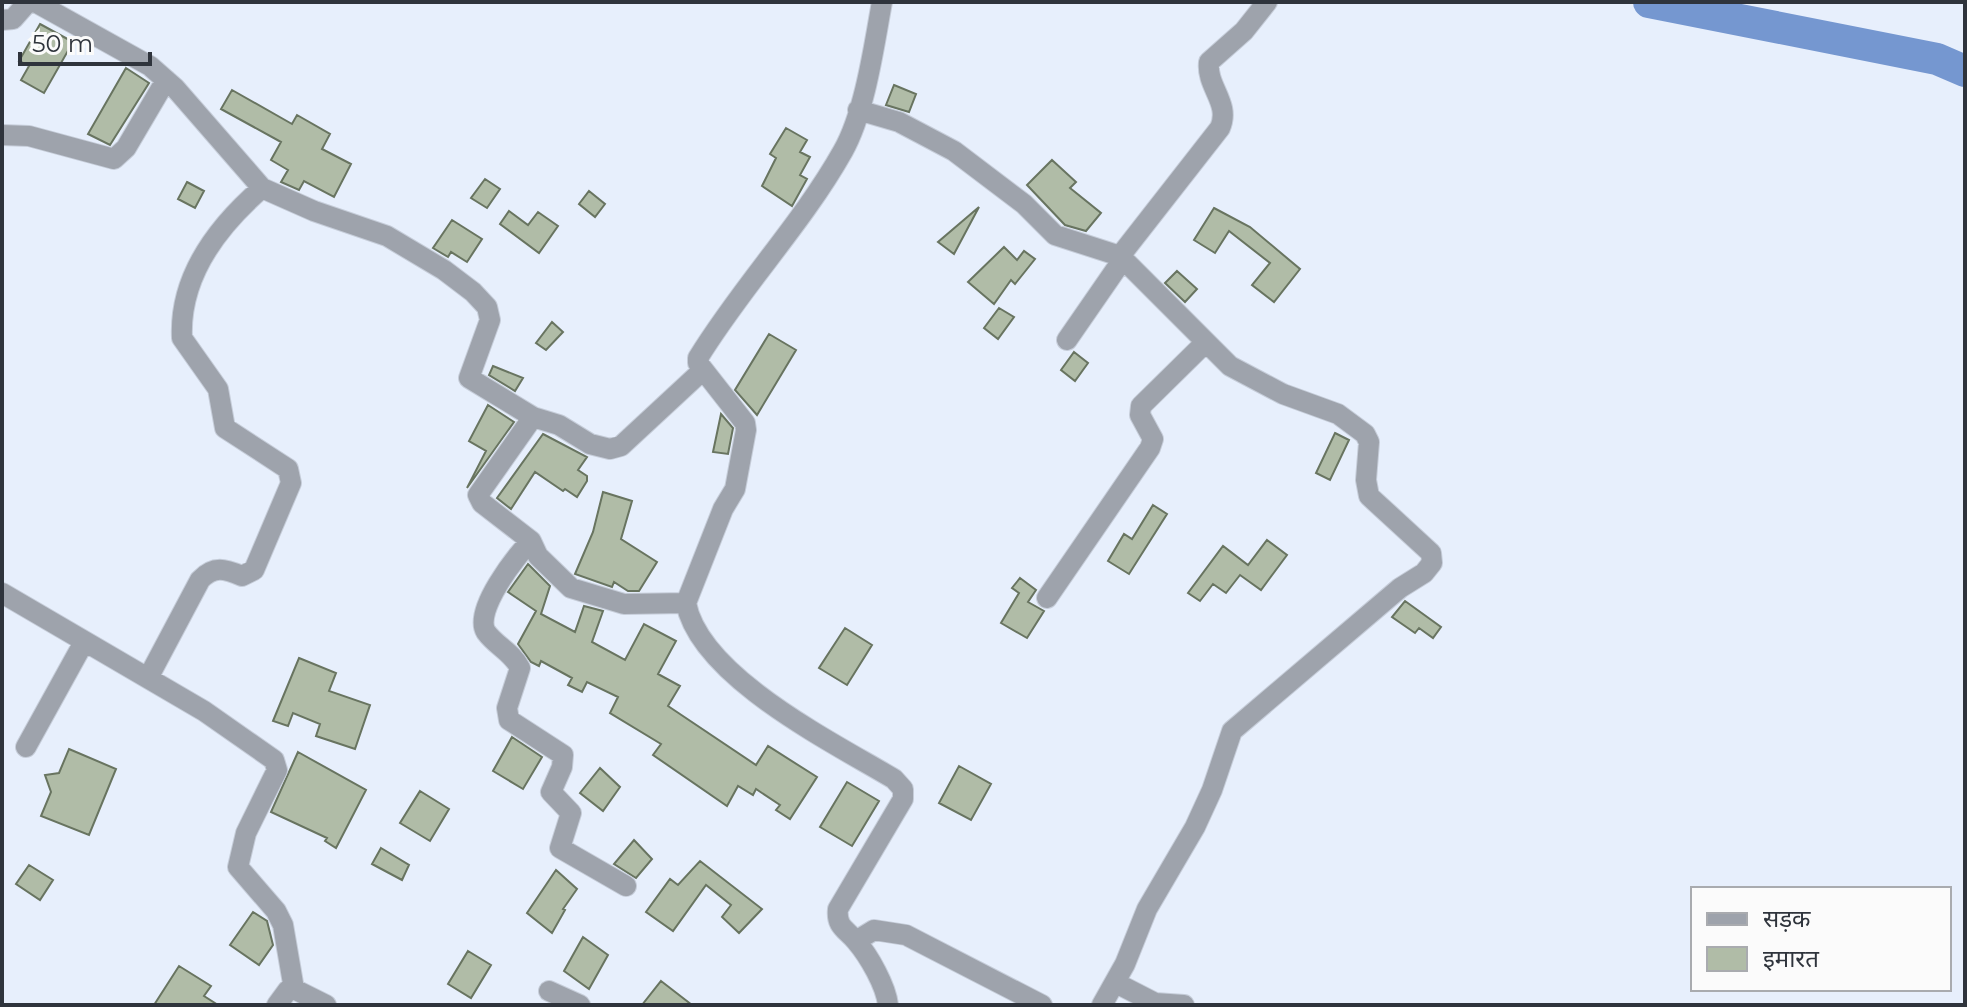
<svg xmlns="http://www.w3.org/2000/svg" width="1967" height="1007" viewBox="0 0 1967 1007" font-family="Montserrat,'Noto Sans Devanagari',sans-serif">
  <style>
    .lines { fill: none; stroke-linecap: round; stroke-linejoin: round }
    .river { stroke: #7597d0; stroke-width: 32 }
    .building { fill: #b0bca7; stroke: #687460; stroke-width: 2 }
    .minor-casing { stroke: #c6cdd9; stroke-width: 22 }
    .minor { stroke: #9ea3ac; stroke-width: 20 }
  </style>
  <rect width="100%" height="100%" fill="#e7effc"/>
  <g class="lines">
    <path class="river" d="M1649,2L1937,59L1965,71"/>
  </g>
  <path class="building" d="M40,24L73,42L44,93L21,80L29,66L19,61Z
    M126,68L149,83L110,145L88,134Z
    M894,85L916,94L909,112L886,105Z
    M232,90L292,124L297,115L330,134L322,149L351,164L334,197L304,181L299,190L281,182L288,170L271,160L281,142L221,109Z
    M786,128L807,140L800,152L810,157L800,175L807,179L792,206L762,186L776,158L770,154Z
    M1052,160L1076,182L1070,188L1101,213L1086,231L1065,225L1027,185Z
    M485,179L500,189L487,208L471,198Z
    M187,182L204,191L195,208L178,199Z
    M589,191L605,204L595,217L579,204Z
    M979,207L954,254L938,242Z
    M1214,208L1250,227L1300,269L1274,302L1252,285L1270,263L1229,231L1215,253L1194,240Z
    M509,211L528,225L538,212L558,226L539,253L500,224Z
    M452,220L482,239L467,262L451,252L448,257L433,248Z
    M1004,247L1017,260L1024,251L1035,259L1015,284L1011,280L994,304L968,282Z
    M1177,271L1197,289L1185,302L1165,283Z
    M999,308L1014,317L998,339L984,328Z
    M552,322L563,332L546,350L536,343Z
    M769,334L796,350L757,415L735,390Z
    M1074,352L1088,363L1075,381L1061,370Z
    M493,366L523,378L515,391L489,375Z
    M488,405L514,422L467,488L486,451L469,441Z
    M721,414L733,428L728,454L713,452Z
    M1335,433L1349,440L1330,480L1316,473Z
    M543,434L587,457L578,470L587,476V481L577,497L565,489L563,491L535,472L511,509L497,498Z
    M603,492L632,501L621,539L657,562L639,591H628L614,582L612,587L575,574L593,532Z
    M1153,505L1167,514L1129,574L1108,561L1124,534L1132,539Z
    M1267,540L1287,555L1261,590L1240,575L1226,593L1213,584L1200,601L1188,593L1223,546L1248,565Z
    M528,564L550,586L541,614L575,632L584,606L603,611L592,642L625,660L644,624L676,641L658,674L680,686L668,706L756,765L768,746L817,777L790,819L776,810L780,805L756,789L753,795L738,786L727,806L653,755L661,744L610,713L618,697L587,682L582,692L568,685L572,678L541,661L539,666L531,662L518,644L536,611L508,592Z
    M1020,578L1036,590L1028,602L1044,611L1027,638L1001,623L1019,593L1012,588Z
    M1405,601L1441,627L1433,638L1419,628L1415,633L1392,617Z
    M845,628L872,645L847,685L819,668Z
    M299,658L336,673L329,691L370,705L355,749L316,736L320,724L293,713L288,726L273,721Z
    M512,737L542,757L523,789L493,771Z
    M69,749L116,769L89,835L41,816L51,792L45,775L59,773Z
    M298,752L366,790L336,848L325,841L327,838L271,812Z
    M959,766L991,784L971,820L939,803Z
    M600,768L620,787L603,811L580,793Z
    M847,782L879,801L852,846L820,827Z
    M420,791L449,809L430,841L400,823Z
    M634,840L652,859L636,878L614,864Z
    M381,848L409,865L402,880L372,864Z
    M700,861L762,909L739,933L722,917L731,905L706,885L673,931L646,912L670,879L678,885Z
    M29,865L53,880L40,900L16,884Z
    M556,870L577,889L563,909L565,910L552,933L527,913Z
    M253,912L267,921L273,945L259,965L230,945Z
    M583,937L608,955L589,989L564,971Z
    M468,951L491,965L471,998L448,984Z
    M179,966L211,986L204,996L218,1005H154Z
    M661,981L692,1005H642Z"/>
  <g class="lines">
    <defs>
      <path id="minor" d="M35,2L150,66L175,88L262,188L314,211L387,236L444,270L473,292L487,307L490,320L469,378L533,417L559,425L590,444L610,449L621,446L703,370
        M882,2C874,46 865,112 843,151C802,224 742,286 698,358V363L745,423L746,430L735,489L723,509L686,603C700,677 834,743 894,779L903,789V799L838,909C836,927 846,929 856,941C869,956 886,986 888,1005
        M2,20L13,19L28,2
        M858,110L899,122L954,151L1024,204L1055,235L1120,256L1230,366L1283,394L1338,414L1365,434L1369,442L1366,480L1369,496L1431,553L1432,563L1424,573L1400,588L1232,731L1212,790L1195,827L1147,909L1125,964L1102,1005
        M2,135L29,136L114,159L126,148L166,80
        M1120,256L1220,128C1231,103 1206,87 1209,62L1244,31L1267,2
        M1067,340L1123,259
        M533,417L478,495L482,503L531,541L538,556L571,588L624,604L686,603
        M531,541C516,556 473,611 486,632C496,646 512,652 520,668L507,708L509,720L563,755L562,767L551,792L571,813L560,848L626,886
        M2,593L204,711L274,760L277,770L246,833L238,867L276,911L283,925L294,989
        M1047,598L1150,448L1153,439L1140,415L1141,406L1205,343
        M148,678L200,580C214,565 225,569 242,576L254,570L291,483L288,469L225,428L218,389L182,338C179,276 218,226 262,188
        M26,747L84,642
        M856,941L874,930L906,935L1042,1005
        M1116,983L1155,1003L1184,1005
        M549,991L580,1005
        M277,1005L288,990L294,989L326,1005"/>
    </defs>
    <use href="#minor" class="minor-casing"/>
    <use href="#minor" class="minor"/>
  </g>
  <rect width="1967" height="1007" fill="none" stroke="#2f343c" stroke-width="8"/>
  <rect x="1691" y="887" width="260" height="104" fill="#fbfbfb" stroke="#a9abaf" stroke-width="2"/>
  <rect x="1707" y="913" width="40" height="12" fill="#9ea3ac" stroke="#a9abaf" stroke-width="2"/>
  <text x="1763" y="927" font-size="24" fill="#2f343c">सड़क</text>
  <rect x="1707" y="947" width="40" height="24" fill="#b0bca7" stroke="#a9abaf" stroke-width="2"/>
  <text x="1763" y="967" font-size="24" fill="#2f343c">इमारत</text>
  <path d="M20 52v12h130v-12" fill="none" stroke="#2f343c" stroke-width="4"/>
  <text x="32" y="52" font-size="24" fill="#2f343c" stroke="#fbfbfb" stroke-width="6" paint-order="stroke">50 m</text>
</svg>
